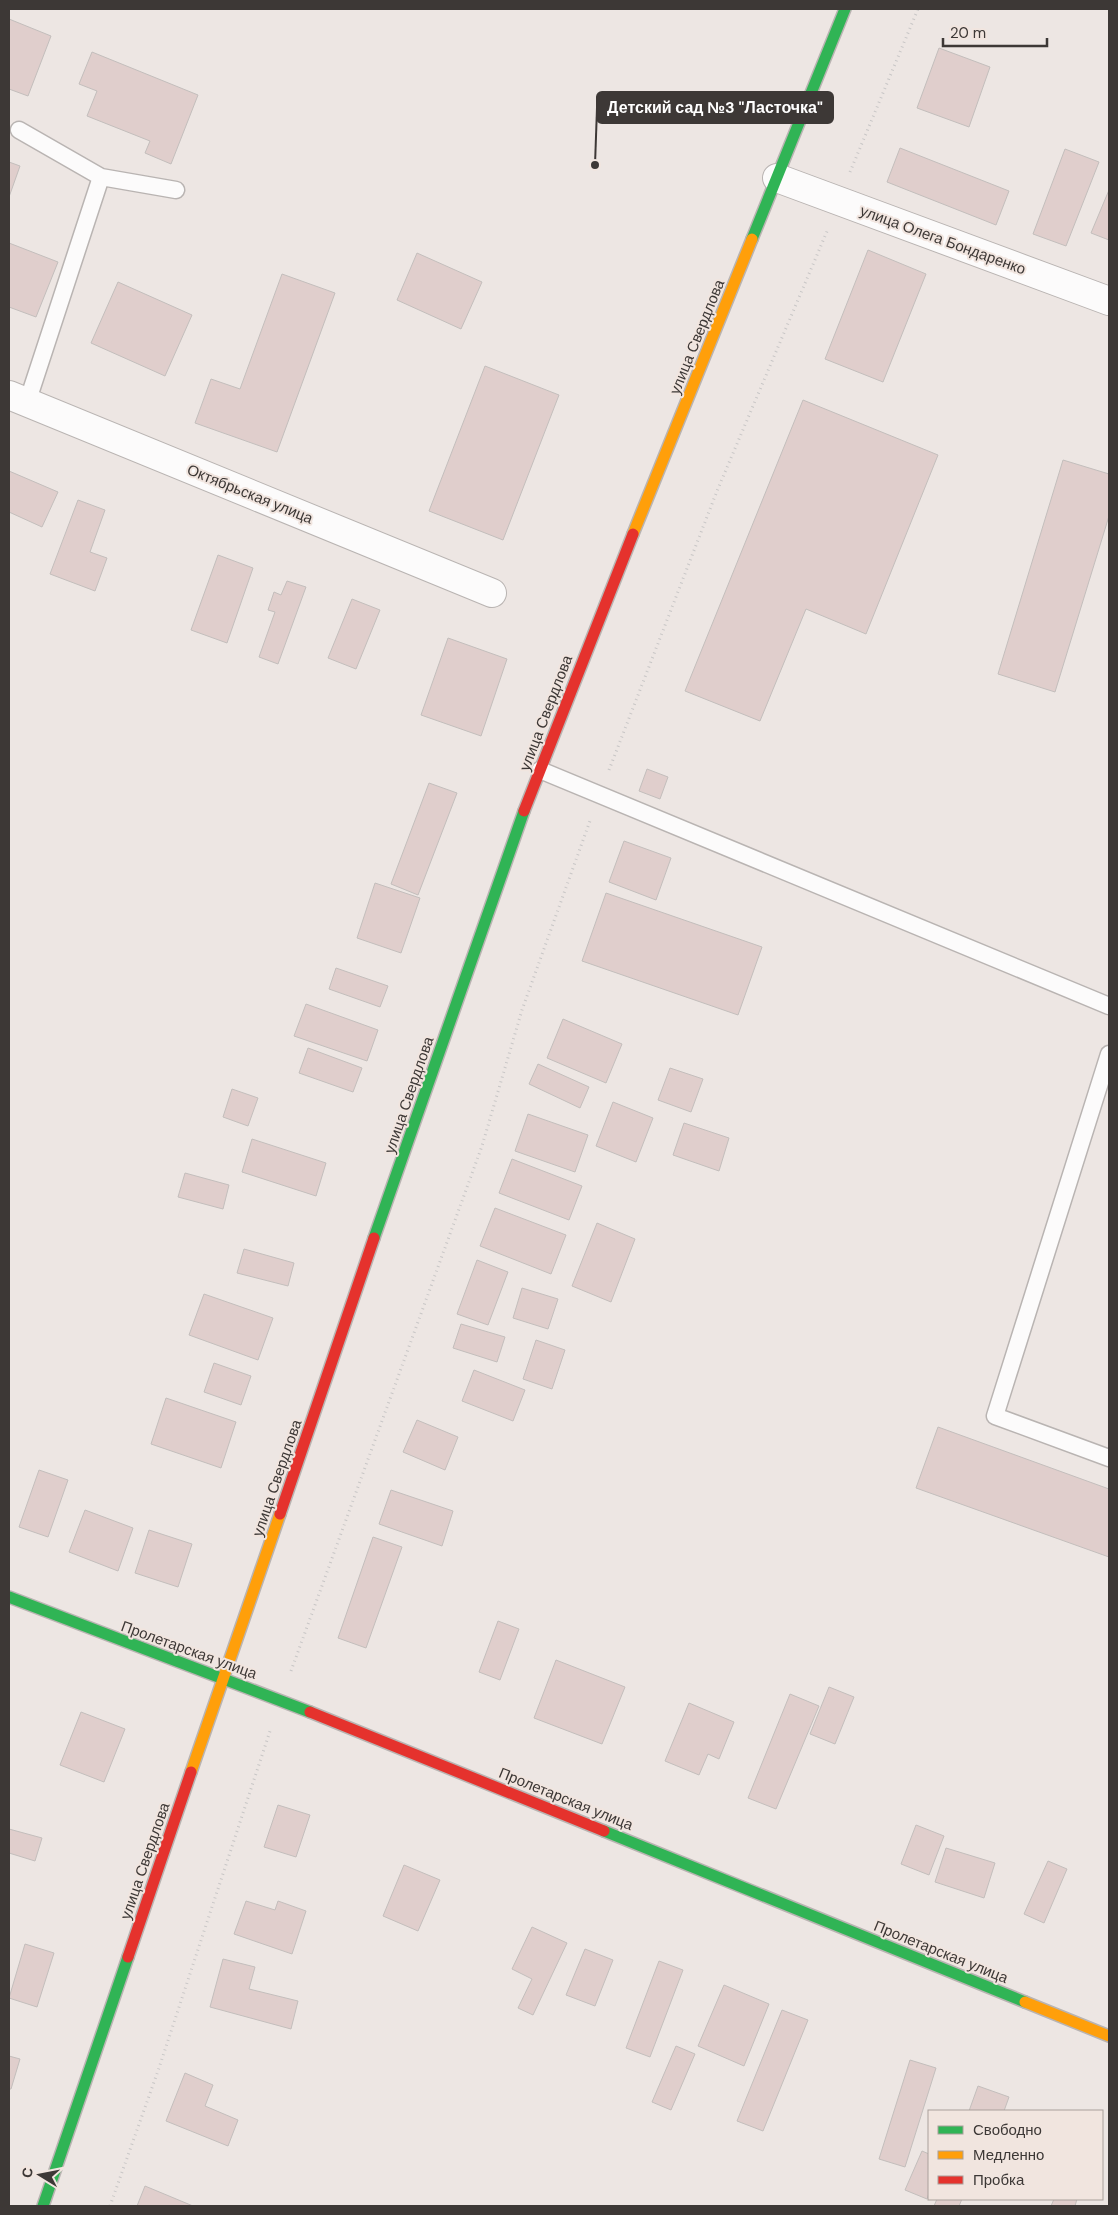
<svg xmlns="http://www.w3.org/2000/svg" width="1118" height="2215" viewBox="0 0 1118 2215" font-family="'DM Sans',sans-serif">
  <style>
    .building { fill: #e0cecc; stroke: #c3bebc }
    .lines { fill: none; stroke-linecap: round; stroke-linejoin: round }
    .lane-casing { stroke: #b9b4b2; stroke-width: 19 }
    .street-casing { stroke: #b9b4b2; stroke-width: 30 }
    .fast-casing { stroke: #b9b4b2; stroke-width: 14 }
    .slow-casing { stroke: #b9b4b2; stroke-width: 14 }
    .jam-casing { stroke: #b9b4b2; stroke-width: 14 }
    .path { stroke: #c8c6c6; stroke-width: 3; stroke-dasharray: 1 4; stroke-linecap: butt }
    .lane { stroke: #fcfbfb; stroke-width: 16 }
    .street { stroke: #fcfbfb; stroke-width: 28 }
    .fast { stroke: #30b455; stroke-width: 11 }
    .slow { stroke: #ff9f0a; stroke-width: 11 }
    .jam { stroke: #e5322d; stroke-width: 11 }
    .labels { text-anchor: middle; stroke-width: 4; stroke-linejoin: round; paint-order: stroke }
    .street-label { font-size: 15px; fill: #3d3836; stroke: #f1e5df }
    .leader { fill: none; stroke: #3d3836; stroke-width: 2 }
    .callout-dot { fill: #3d3836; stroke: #f1e5df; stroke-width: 2 }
    .callout { fill: #3d3836; stroke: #3d3836; stroke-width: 2 }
    .callout-label { font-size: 16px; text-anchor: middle; font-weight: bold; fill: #fff }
  </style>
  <rect width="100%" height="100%" fill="#ede6e3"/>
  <path class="building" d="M9,19L51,36L28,96L9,89Z
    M939,48L990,67L969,127L917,108Z
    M92,52L198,95L171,164L145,153L150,141L87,116L97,91L79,84Z
    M900,148L1009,191L996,225L887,182Z
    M1065,149L1099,162L1066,246L1033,234Z
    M9,162L20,166L9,197Z
    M1109,190V240L1091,233Z
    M9,243L58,262L36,317L9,307Z
    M868,250L926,274L883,382L825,359Z
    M417,253L482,282L461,329L397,300Z
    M282,274L335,293L277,452L195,423L211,379L240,389Z
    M118,282L192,315L165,376L91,343Z
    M485,366L559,395L503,540L429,511Z
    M803,400L938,455L866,634L806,609L760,721L685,691Z
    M1063,460L1109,474V516L1055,692L998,674Z
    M9,471L58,492L42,527L9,512Z
    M78,500L105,510L90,552L107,558L95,591L50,574Z
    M218,555L253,568L227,643L191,630Z
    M287,581L306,587L278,664L259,657L275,612L268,610L274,592L281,595Z
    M352,599L380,610L356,669L328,658Z
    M448,638L507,659L481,736L421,715Z
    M647,769L668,777L660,799L639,791Z
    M429,783L457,793L418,895L391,884Z
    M624,841L671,858L656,900L609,882Z
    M375,883L420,898L401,953L357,938Z
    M606,893L762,947L738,1015L582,961Z
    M336,968L388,986L380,1007L329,989Z
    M306,1004L378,1030L367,1061L294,1036Z
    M563,1019L622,1044L606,1083L547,1058Z
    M308,1048L362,1068L353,1092L299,1073Z
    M538,1064L589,1087L580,1108L529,1084Z
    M670,1068L703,1079L691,1112L658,1100Z
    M232,1089L258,1098L248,1126L223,1117Z
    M613,1102L653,1118L636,1162L596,1146Z
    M528,1114L588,1135L575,1172L515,1151Z
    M684,1123L729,1138L719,1171L673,1155Z
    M252,1139L326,1163L316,1196L242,1172Z
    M512,1159L582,1186L569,1220L499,1193Z
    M185,1173L229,1185L223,1209L178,1197Z
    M495,1208L566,1235L551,1274L480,1246Z
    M597,1223L635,1239L611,1302L572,1286Z
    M244,1249L294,1263L288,1286L237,1273Z
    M477,1260L508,1272L488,1325L457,1314Z
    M522,1288L558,1299L548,1329L513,1318Z
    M204,1294L273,1318L258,1360L189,1335Z
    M461,1324L505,1337L497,1362L453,1348Z
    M536,1340L565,1350L552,1389L523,1379Z
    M214,1363L251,1376L241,1405L204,1392Z
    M474,1370L525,1390L513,1421L462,1401Z
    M166,1398L236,1422L221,1468L151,1444Z
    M417,1420L458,1437L445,1470L403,1452Z
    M938,1427L1109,1489V1557L916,1488Z
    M39,1470L68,1480L48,1537L19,1527Z
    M391,1490L453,1511L442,1546L379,1524Z
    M85,1510L133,1528L118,1571L69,1552Z
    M149,1530L192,1544L178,1587L135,1573Z
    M373,1537L402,1547L366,1648L338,1638Z
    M498,1621L519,1629L500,1680L479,1672Z
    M556,1660L625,1687L602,1744L534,1718Z
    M829,1687L854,1697L835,1744L810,1734Z
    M790,1694L819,1706L776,1809L748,1798Z
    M689,1703L734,1722L719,1759L708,1754L699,1775L665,1761Z
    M81,1712L125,1729L104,1782L60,1765Z
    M278,1805L310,1815L296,1857L264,1847Z
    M916,1825L944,1836L929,1875L901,1864Z
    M9,1829L42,1838L35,1861L9,1853Z
    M946,1848L995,1863L984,1898L935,1882Z
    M1048,1861L1067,1869L1044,1923L1024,1914Z
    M404,1865L440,1880L418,1931L383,1916Z
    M246,1901L275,1910L278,1901L306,1911L292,1954L234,1934Z
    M532,1927L567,1943L533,2015L518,2008L532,1979L512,1969Z
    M25,1944L54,1953L37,2007L9,1998Z
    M585,1949L613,1960L595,2006L566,1995Z
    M223,1959L255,1967L249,1989L298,2001L291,2029L210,2007Z
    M659,1961L683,1970L650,2057L626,2048Z
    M724,1985L769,2004L744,2066L698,2046Z
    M782,2010L808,2020L763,2131L737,2121Z
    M676,2046L695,2054L671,2110L652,2102Z
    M9,2056L20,2059L11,2089H9Z
    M910,2060L936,2068L905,2167L879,2159Z
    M185,2073L213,2085L205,2106L238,2120L228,2146L166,2121Z
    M978,2086L1009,2097L1004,2111H969Z
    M922,2151L929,2154V2193L927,2199L905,2190Z
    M145,2186L193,2206H137Z
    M937,2199H962L959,2206H934Z
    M1054,2199H1077L1075,2206H1051Z"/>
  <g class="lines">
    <defs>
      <path id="lane" d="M19,130L101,177L27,403
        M101,177L176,190
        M540,770L1109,1006
        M1109,1054L995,1416L1109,1458"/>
      <path id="street" d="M777,178L1109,301
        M9,395L492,593"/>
      <path id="fast" d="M752,239L845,9
        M374,1238L524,811
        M9,1597L310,1712
        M604,1831L1025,2002
        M43,2206L128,1957"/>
      <path id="slow" d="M633,534L752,239
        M191,1772L280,1514
        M1025,2002L1109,2036"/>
      <path id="jam" d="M524,811L633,534
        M280,1514L374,1238
        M310,1712L604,1831
        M128,1957L191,1772"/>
    </defs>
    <use href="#lane" class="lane-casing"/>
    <use href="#street" class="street-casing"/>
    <use href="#fast" class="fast-casing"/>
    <use href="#slow" class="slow-casing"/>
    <use href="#jam" class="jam-casing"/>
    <path class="path" d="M850,172L918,9
      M609,770L717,491L828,229
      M291,1671L482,1146L522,1010L591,818
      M110,2206L159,2068L270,1731"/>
    <use href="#lane" class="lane"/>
    <use href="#street" class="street"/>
    <use href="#fast" class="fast"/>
    <use href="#slow" class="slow"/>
    <use href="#jam" class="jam"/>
  </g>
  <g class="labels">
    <g class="street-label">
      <text transform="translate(943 240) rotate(20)" y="5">улица Олега Бондаренко</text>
      <text transform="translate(697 337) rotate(-68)" y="5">улица Свердлова</text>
      <text transform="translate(250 494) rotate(22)" y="5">Октябрьская улица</text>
      <text transform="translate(546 713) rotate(-69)" y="5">улица Свердлова</text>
      <text transform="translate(409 1095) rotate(-71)" y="5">улица Свердлова</text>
      <text transform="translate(277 1478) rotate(-71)" y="5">улица Свердлова</text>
      <text transform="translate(189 1650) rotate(20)" y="5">Пролетарская улица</text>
      <text transform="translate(566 1799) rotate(22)" y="5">Пролетарская улица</text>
      <text transform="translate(145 1861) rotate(-71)" y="5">улица Свердлова</text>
      <text transform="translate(941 1952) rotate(22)" y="5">Пролетарская улица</text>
    </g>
  </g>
  <path class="leader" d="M595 165L597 108"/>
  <circle class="callout-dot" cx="595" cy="165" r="5"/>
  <rect class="callout" x="597" y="92" width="236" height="31" rx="5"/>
  <g class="callout-label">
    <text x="715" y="113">Детский сад №3 "Ласточка"</text>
  </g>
  <rect width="1118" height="2215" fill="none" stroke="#3d3836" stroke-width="20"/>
  <rect x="928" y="2110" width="175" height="90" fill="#f1e5df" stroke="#a9a09b"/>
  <rect x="938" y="2126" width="25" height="8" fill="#30b455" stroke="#a9a09b"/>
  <text x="973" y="2135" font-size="15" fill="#3d3836">Свободно</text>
  <rect x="938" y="2151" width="25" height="8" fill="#ff9f0a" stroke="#a9a09b"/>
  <text x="973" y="2160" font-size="15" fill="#3d3836">Медленно</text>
  <rect x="938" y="2176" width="25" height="8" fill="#e5322d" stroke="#a9a09b"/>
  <text x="973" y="2185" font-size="15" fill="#3d3836">Пробка</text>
  <g transform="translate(40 2175) rotate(280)" stroke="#f1e5df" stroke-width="4" paint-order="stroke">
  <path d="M0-4L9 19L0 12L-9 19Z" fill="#3d3836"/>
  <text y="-8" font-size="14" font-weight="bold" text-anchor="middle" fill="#3d3836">С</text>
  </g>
  <path d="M943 38v8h104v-8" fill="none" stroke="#3d3836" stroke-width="2.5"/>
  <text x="950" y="38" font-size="15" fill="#3d3836" stroke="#f1e5df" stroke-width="4" paint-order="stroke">20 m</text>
</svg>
